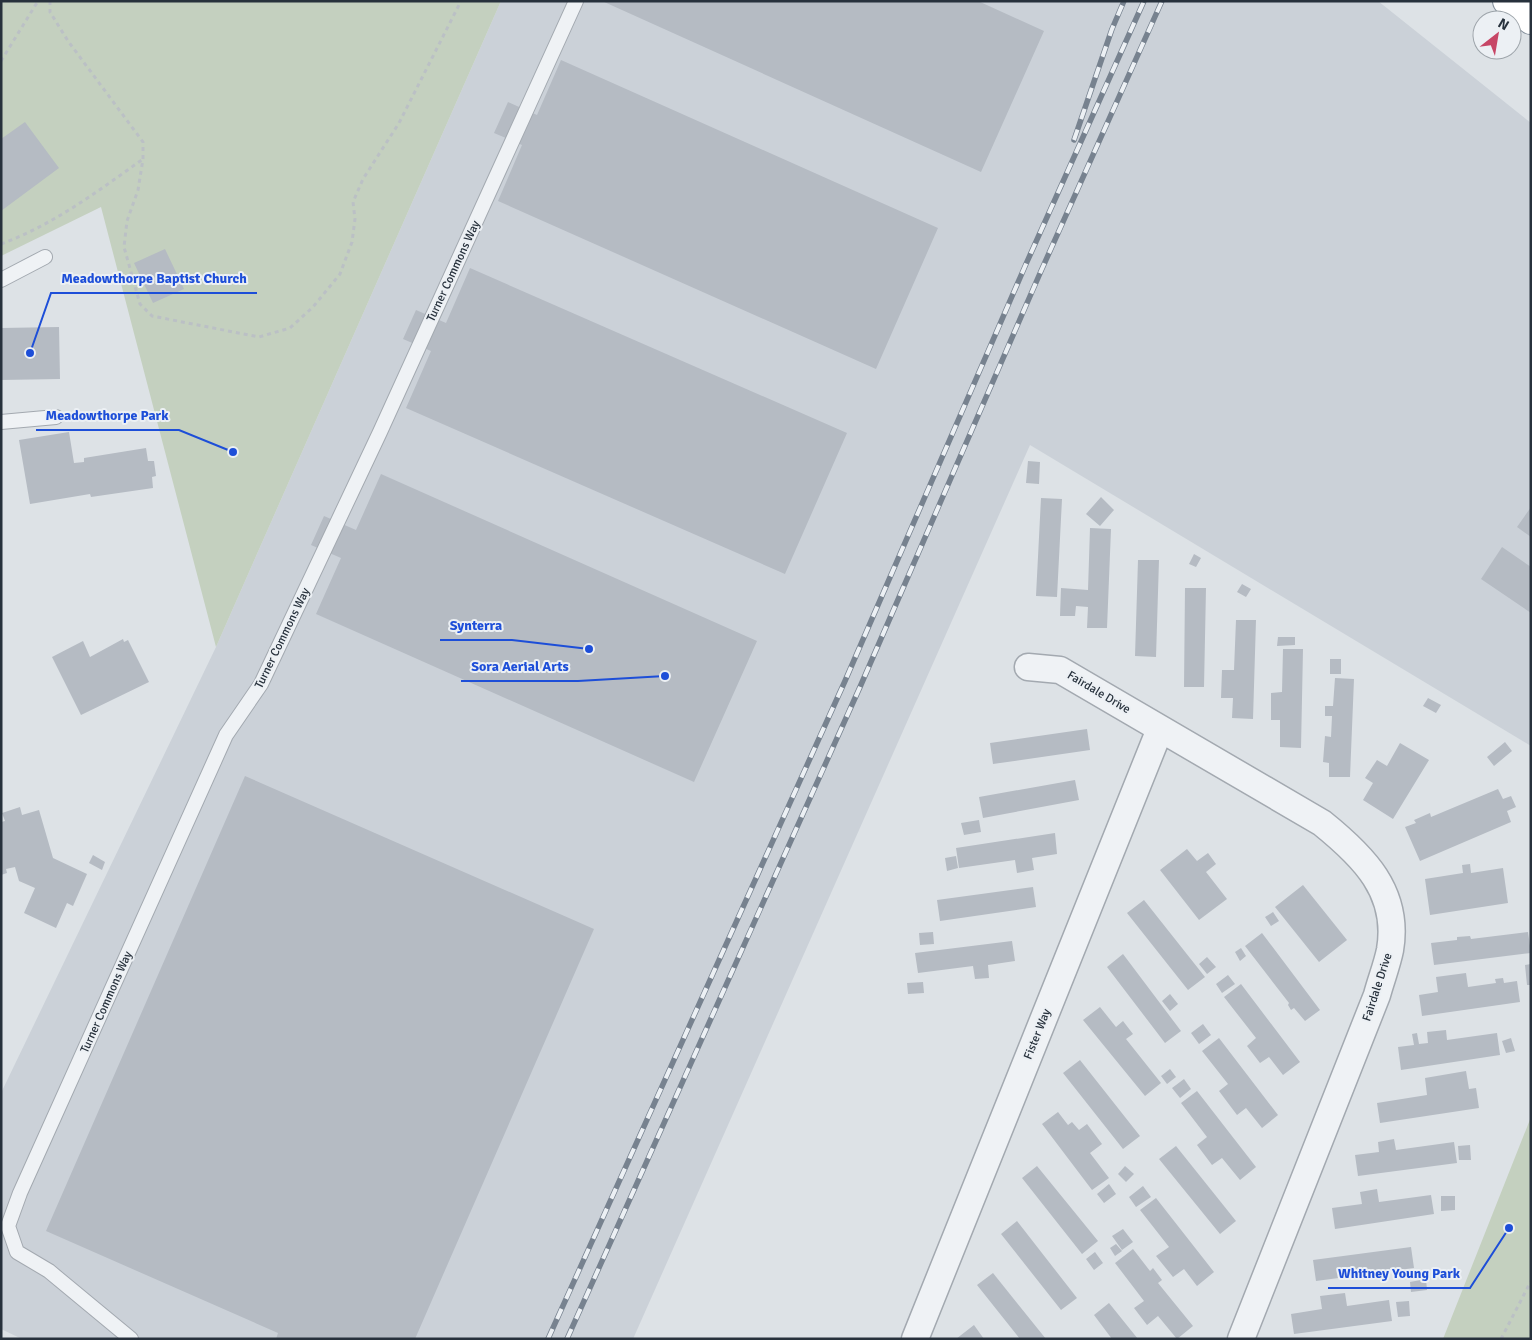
<svg xmlns="http://www.w3.org/2000/svg" width="1532" height="1340" viewBox="0 0 1532 1340" font-family="Signika,sans-serif">
  <style>
    .built { fill: #cbd1d8 }
    .green { fill: #c4d0bf }
    .building { fill: #b5bbc3 }
    .lines { fill: none; stroke-linecap: round; stroke-linejoin: round }
    .lane-casing { stroke: #a3a9b0; stroke-width: 16 }
    .street-casing { stroke: #a3a9b0; stroke-width: 29 }
    .highway-casing { stroke: #85909c; stroke-width: 30 }
    .path { stroke: #bbc0c5; stroke-width: 3; stroke-dasharray: 4 4; stroke-linecap: butt }
    .lane { stroke: #eff2f5; stroke-width: 14 }
    .street { stroke: #eff2f5; stroke-width: 26 }
    .highway { stroke: #fff; stroke-width: 28 }
    .rail-casing { stroke: #77828f; stroke-width: 5.5 }
    .rail { stroke: #ecf0f4; stroke-width: 4; stroke-dasharray: 11; stroke-linecap: butt }
    .labels { text-anchor: middle; stroke-width: 4; stroke-linejoin: round; paint-order: stroke }
    .street-label { font-size: 12px; fill: #27313c; stroke: #ecf0f4 }
    .leader { fill: none; stroke: #1d4ed8; stroke-width: 2 }
    .callout-dot { fill: #1d4ed8; stroke: #ecf0f4; stroke-width: 2 }
    .callout-label { font-size: 14px; text-anchor: middle; font-weight: bold; fill: #1d4ed8; stroke: #ecf0f4; stroke-width: 4; stroke-linejoin: round; paint-order: stroke }
  </style>
  <rect width="100%" height="100%" fill="#dde2e6"/>
  <path class="built" d="M501,1H1378L1531,123V746L1030,445L633,1339H22L1,1329V1093L216,647Z"/>
  <path class="green" d="M1,1H501L216,647L101,207L1,256Z
    M1531,1117V1339H1443Z"/>
  <path class="building" d="M602,1H978L1044,31L981,172Z
    M561,60L938,228L876,369L498,201L522,145L494,133L508,102L537,115Z
    M25,122L59,168L1,211V139Z
    M165,249L184,289L153,303L134,263Z
    M470,268L847,433L785,574L406,408L431,351L403,339L416,310L446,323Z
    M59,327L60,379L1,380V328Z
    M69,432L74,463L84,462V458L146,448L148,461H154L156,476L152,477L153,488L91,497L90,494L30,504L19,440Z
    M1028,461L1040,462L1039,484L1026,483Z
    M381,474L757,641L694,782L316,614L341,558L311,545L324,516L356,530Z
    M1101,497L1114,510L1100,526L1086,514Z
    M1041,498L1062,499L1057,597L1036,596Z
    M1531,507V537L1517,527Z
    M1090,528L1111,529L1107,628H1087L1088,607L1076,606L1075,616H1060L1061,588L1088,590Z
    M1502,547L1531,567V613L1481,579Z
    M1194,554L1201,558L1196,567L1189,564Z
    M1138,560H1159L1156,657L1135,656Z
    M1242,584L1251,589L1246,597L1237,592Z
    M1185,588H1206L1204,687H1184Z
    M1236,620H1256L1253,719L1232,718L1233,698H1221L1222,670H1234Z
    M1278,637H1295V645L1277,646Z
    M123,639L124,642L128,640L149,682L81,715L52,657L83,641L90,657Z
    M1283,649H1303L1301,748L1280,747V720H1271V693L1282,692Z
    M1330,659H1341V674H1330Z
    M1335,678L1354,679L1350,777H1329V763L1323,762L1325,736L1331,737L1332,716H1325V706H1333Z
    M1428,698L1441,705L1436,713L1423,706Z
    M1087,729L1090,750L993,764L990,743Z
    M1505,742L1512,751L1494,766L1487,757Z
    M1400,743L1429,760L1393,819L1363,800L1373,783L1365,778L1377,760L1387,766Z
    M245,776L594,929L415,1339H276L278,1333L46,1231Z
    M1075,780L1079,800L983,818L979,797Z
    M1498,789L1503,799L1511,796L1516,807L1507,811L1511,822L1420,861L1405,827L1416,823L1414,820L1430,813L1431,817Z
    M20,807L22,815L39,810L53,858L87,874L73,906L67,903L56,928L24,913L35,888L19,881L15,867L6,869L7,873L1,875V822L5,821L2,813Z
    M979,820L981,832L964,835L961,823Z
    M1055,833L1057,854L1032,858L1034,870L1017,873L1015,860L959,868L956,848Z
    M1187,849L1197,861L1208,853L1216,864L1206,872L1227,899L1199,920L1160,870Z
    M93,855L105,862L102,870L89,863Z
    M956,856L958,868L947,871L945,858Z
    M1470,864L1471,873L1503,868L1508,903L1430,915L1425,879L1463,873L1462,865Z
    M1303,885L1347,940L1319,962L1275,907Z
    M1033,887L1036,907L940,921L937,900Z
    M1144,900L1205,977L1188,990L1127,913Z
    M1273,912L1279,921L1271,926L1265,917Z
    M933,932L934,944L920,945L919,933Z
    M1528,932L1531,953L1434,965L1431,943L1457,940V937L1470,936L1471,939Z
    M1262,933L1320,1010L1305,1021L1294,1008L1291,1010L1288,1005L1289,1003L1245,946Z
    M1012,941L1015,961L988,965L989,978L975,979L973,966L918,973L915,953Z
    M1241,948L1246,956L1240,961L1235,952Z
    M1123,954L1181,1031L1165,1043L1107,967Z
    M1207,957L1216,967L1207,974L1199,964Z
    M1531,964V985H1527L1525,965Z
    M1466,973L1468,987L1496,983L1495,979L1503,978L1504,983L1517,981L1520,1002L1422,1016L1419,995L1438,992L1436,977Z
    M1228,975L1235,984L1222,993L1216,984Z
    M923,982L924,993L908,994L907,983Z
    M1241,984L1300,1062L1283,1075L1269,1057L1260,1063L1247,1046L1256,1038L1224,997Z
    M1170,994L1178,1004L1170,1011L1162,1001Z
    M1100,1007L1116,1027L1123,1021L1133,1034L1126,1039L1161,1083L1145,1096L1083,1020Z
    M1203,1024L1211,1035L1199,1044L1191,1033Z
    M1446,1030L1447,1040L1497,1033L1500,1055L1401,1070L1398,1047L1414,1045L1412,1034L1417,1033L1419,1044L1428,1043L1427,1032Z
    M1219,1038L1278,1115L1262,1128L1246,1108L1237,1115L1219,1091L1228,1084L1202,1051Z
    M1511,1038L1515,1051L1506,1053L1502,1041Z
    M1080,1060L1140,1136L1123,1149L1063,1073Z
    M1170,1069L1176,1077L1167,1084L1161,1076Z
    M1466,1071L1469,1089L1476,1088L1479,1108L1380,1123L1377,1103L1427,1095L1425,1078Z
    M1184,1079L1191,1089L1180,1098L1172,1088Z
    M1197,1091L1256,1167L1240,1180L1222,1158L1212,1165L1197,1145L1207,1137L1181,1103Z
    M1058,1112L1068,1125L1072,1122L1079,1130L1087,1124L1102,1144L1090,1153L1109,1178L1092,1190L1042,1124Z
    M1394,1139L1396,1150L1454,1142L1457,1163L1358,1176L1355,1155L1379,1152L1378,1142Z
    M1470,1145L1471,1160H1459L1458,1146Z
    M1176,1146L1236,1221L1220,1234L1159,1159Z
    M1037,1166L1098,1241L1082,1254L1022,1178Z
    M1125,1166L1134,1174L1126,1182L1118,1174Z
    M1109,1184L1116,1194L1104,1203L1097,1194Z
    M1143,1186L1151,1197L1136,1207L1129,1197Z
    M1377,1189L1379,1202L1431,1195L1434,1214L1335,1229L1332,1208L1362,1204L1360,1192Z
    M1441,1196H1455V1210L1441,1211Z
    M1156,1198L1214,1272L1197,1286L1184,1269L1173,1277L1156,1256L1169,1247L1140,1210Z
    M1017,1221L1077,1298L1061,1310L1001,1234Z
    M1123,1229L1133,1242L1122,1250L1112,1236Z
    M1116,1244L1122,1251L1115,1256L1110,1248Z
    M1411,1247L1414,1268L1316,1281L1313,1260Z
    M1133,1249L1150,1271L1153,1268L1162,1280L1158,1283L1193,1326L1177,1339L1158,1316L1147,1325L1134,1308L1144,1301L1115,1263Z
    M1095,1252L1103,1263L1094,1270L1086,1259Z
    M993,1273L1046,1339H1020L977,1285Z
    M1426,1279L1427,1290L1411,1292L1410,1282Z
    M1345,1293L1347,1306L1389,1300L1392,1321L1294,1334L1291,1314L1322,1309L1320,1296Z
    M1409,1301L1410,1316L1398,1317L1396,1302Z
    M1109,1303L1138,1339H1112L1094,1315Z
    M974,1325L984,1339H956Z"/>
  <g class="lines">
    <defs>
      <path id="lane" d="M1,280L45,257
        M1,422L56,417
        M131,1339L49,1271L17,1252L8,1226L20,1193L226,735L261,684L380,432L576,1"/>
      <path id="street" d="M1028,667L1060,670L1322,823C1363,856 1400,892 1390,950C1387,965 1381,980 1377,995L1241,1339
        M915,1339L1160,729"/>
      <path id="highway" d="M1507,1L1531,20"/>
    </defs>
    <use href="#lane" class="lane-casing"/>
    <use href="#street" class="street-casing"/>
    <use href="#highway" class="highway-casing"/>
    <path class="path" d="M50,1V12L68,41L143,142V159L138,190L127,221L124,247L140,304L152,316L259,337L290,328L313,307L340,274L352,242L355,219L353,202L363,179L399,123L461,1
      M1,61L38,1
      M1,244C53,225 98,191 143,159
      M1501,1339L1531,1281"/>
    <use href="#lane" class="lane"/>
    <use href="#street" class="street"/>
    <use href="#highway" class="highway"/>
    <defs>
      <path id="rail" d="M1074,140L1112,29L1124,1
        M548,1339L845,681L1026,264L1144,1
        M567,1339L860,687L1041,271L1162,1"/>
    </defs>
    <use href="#rail" class="rail-casing"/>
    <use href="#rail" class="rail"/>
  </g>
  <g class="labels">
    <g class="street-label">
      <text transform="translate(453 271) rotate(-65)" y="4">Turner Commons Way</text>
      <text transform="translate(282 638) rotate(-64)" y="4">Turner Commons Way</text>
      <text transform="translate(1099 692) rotate(31)" y="4">Fairdale Drive</text>
      <text transform="translate(1377 987) rotate(-72)" y="4">Fairdale Drive</text>
      <text transform="translate(106 1002) rotate(-66)" y="4">Turner Commons Way</text>
      <text transform="translate(1037 1034) rotate(-68)" y="4">Fister Way</text>
    </g>
  </g>
  <path class="leader" d="M30 353L51 293H257M233 452L179 430H36M589 649L512 640H440M665 676L578 681H461M1509 1228L1470 1288H1328"/>
  <g class="callout-dot">
    <circle cx="30" cy="353" r="5"/>
    <circle cx="233" cy="452" r="5"/>
    <circle cx="589" cy="649" r="5"/>
    <circle cx="665" cy="676" r="5"/>
    <circle cx="1509" cy="1228" r="5"/>
  </g>
  <g class="callout-label">
    <text x="154" y="283">Meadowthorpe Baptist Church</text>
    <text x="107" y="420">Meadowthorpe Park</text>
    <text x="476" y="630">Synterra</text>
    <text x="520" y="671">Sora Aerial Arts</text>
    <text x="1399" y="1278">Whitney Young Park</text>
  </g>
  <rect width="1532" height="1340" fill="none" stroke="#27313c" stroke-width="5"/>
  <g transform="translate(1497 35) rotate(31)"><circle r="24" fill="#ecf0f4" stroke="#9da4aa"/>
  <path d="M0-4L9 19L0 12L-9 19Z" fill="#c74666"/>
  <text y="-8" font-size="14" font-weight="bold" text-anchor="middle" fill="#27313c">N</text>
  </g>
</svg>
